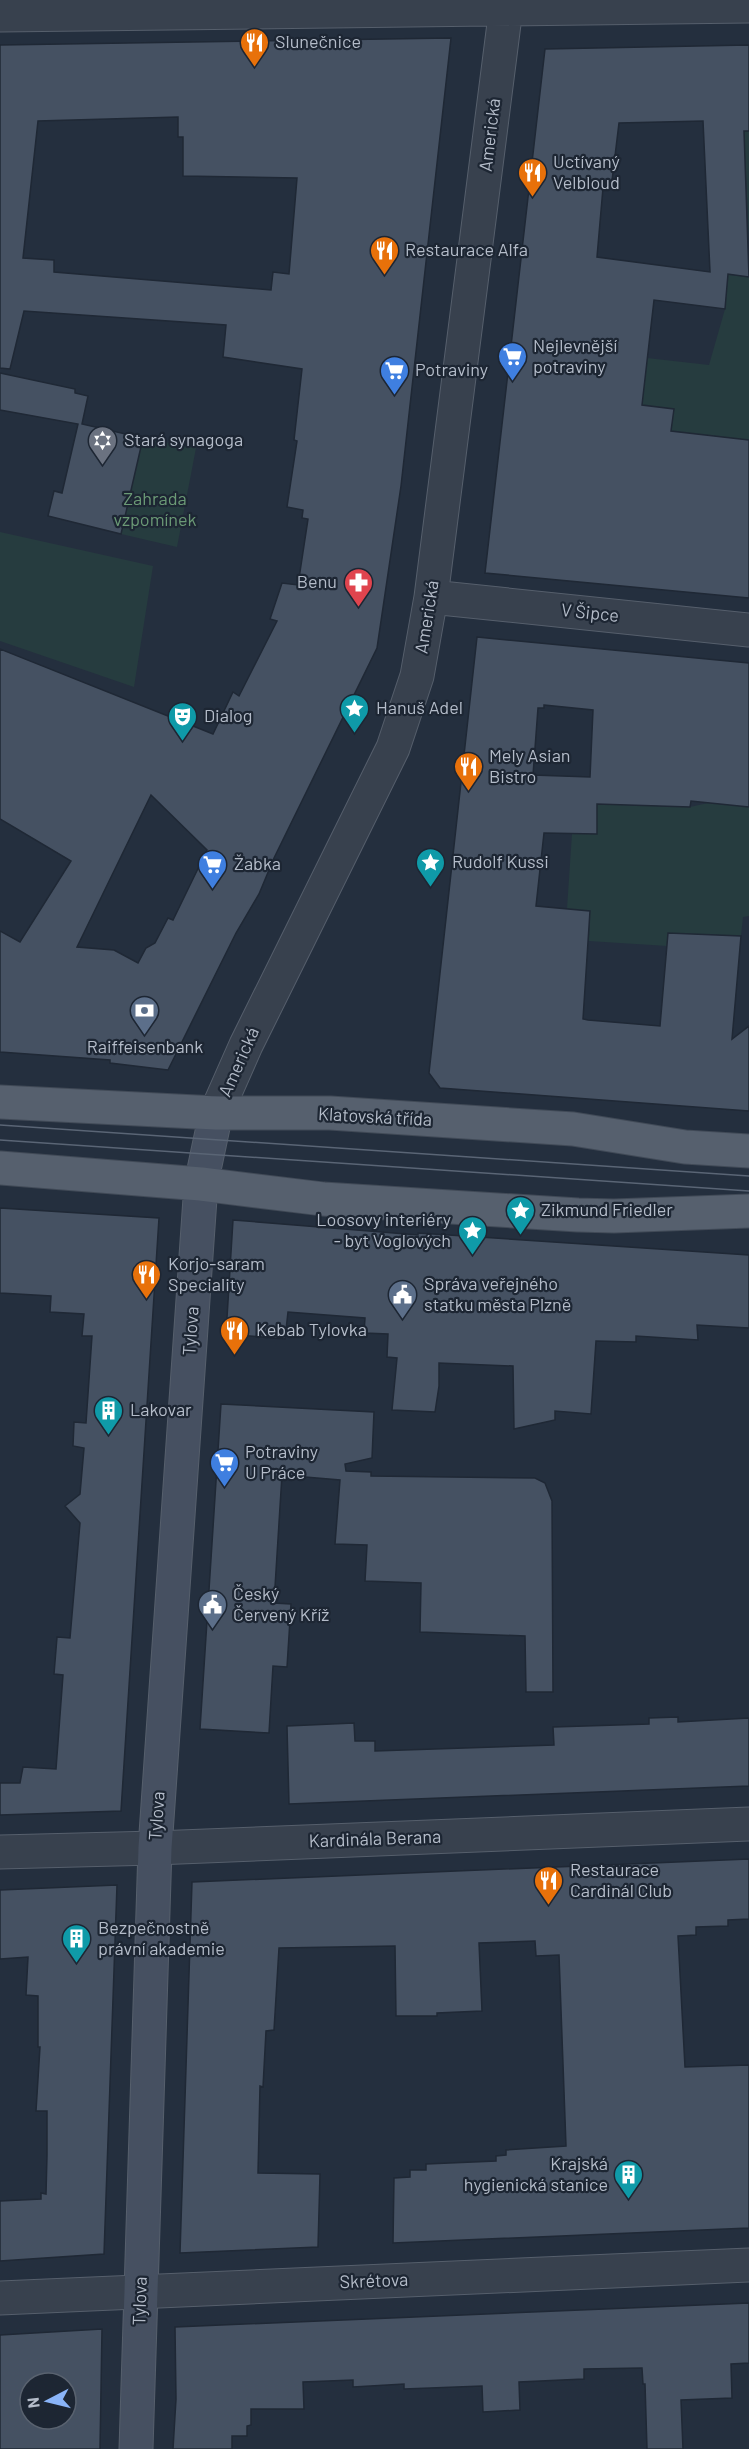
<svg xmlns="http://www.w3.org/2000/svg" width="749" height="2449" viewBox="0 0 749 2449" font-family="Barlow,sans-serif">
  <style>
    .green { fill: #263c3f }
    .building { fill: #455162; stroke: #1f2835; stroke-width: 1.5; fill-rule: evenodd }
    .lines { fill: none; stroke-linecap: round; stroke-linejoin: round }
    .street-casing { stroke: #565f6c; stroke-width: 35 }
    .secondary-casing { stroke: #565f6c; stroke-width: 35 }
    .primary-casing { stroke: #414a57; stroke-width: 35 }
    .street { stroke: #38414e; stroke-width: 33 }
    .secondary { stroke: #465061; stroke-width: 33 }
    .primary { stroke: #56606e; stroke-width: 33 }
    .tram { stroke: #5a6575; stroke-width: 1.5 }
    .labels { text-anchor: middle; stroke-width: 4.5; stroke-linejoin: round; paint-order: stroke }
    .poi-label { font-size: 18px; fill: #b4bcc9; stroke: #1d2633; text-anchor: start }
    .street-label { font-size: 18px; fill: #b4bcc9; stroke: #1d2633 }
    .park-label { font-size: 18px; fill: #6b9a76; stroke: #1d2633 }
  </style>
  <rect width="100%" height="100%" fill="#242f3e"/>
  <path class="green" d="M744,131H749V241Z
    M728,275L749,277V440L671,432L673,409L614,403L647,358L709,365L725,309Z
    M143,438L196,448L177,547L121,534Z
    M0,532L153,566L134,687L0,641Z
    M708,803L749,807V916L743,917L741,936L668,933L667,946L589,941L590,911L567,909L572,834H597V804L690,807Z"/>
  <path class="building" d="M451,38L401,486L377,648L274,858L259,894L236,933L168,1070L110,1063V1060L0,1052V931L20,942L71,861L0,819V649L213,734L233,692L239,696L277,621L270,619L282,583L298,585L308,519L302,518L303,510L287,507L297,441L294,440L302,369L223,357L226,325L24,311L10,369L0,368V45ZM178,117V137H183V176L297,178L289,274L273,272L271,290L54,272V260L23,258L38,121ZM151,795L207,850L173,920L168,918L155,943L146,948L138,963L114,950L77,947Z
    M749,45V131H744L749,277L728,274L725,309L654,300L642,405L674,409L671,431L749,440V598L485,573L545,49ZM703,121L710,272L597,257L603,188L611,189L619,123Z
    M0,373L75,389V393L88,396L82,424L143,438L121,534L48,516L54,491L62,493L78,424L0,410Z
    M477,637L749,663V807L691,801L690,807L597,804V834L544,833L536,906L590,911L583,1019L588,1020L660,1026L668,933L741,936L732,1039L749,1026V1111L440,1088L429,1073ZM544,705L593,710L590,777L533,775L538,708H544Z
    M0,1208L159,1218L121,1811L0,1815V1783H20L23,1767L56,1769L63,1675L54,1674L57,1637L70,1638L80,1523L65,1506L80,1494L84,1448L73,1446L74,1422L86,1423L92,1336H82L84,1314L50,1312L51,1296L0,1293Z
    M233,1220L418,1235V1233L749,1255V1328L697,1325L698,1340L636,1336V1342L596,1341L591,1414L555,1411V1420L514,1429L513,1366L439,1363V1386L435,1412L392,1410L397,1358L387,1357L388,1334L364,1333L365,1318L288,1312L285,1339L226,1334Z
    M221,1404L374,1412L372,1458L345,1464L346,1471L371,1472V1476L535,1478L545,1483L552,1501L553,1692H526L525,1636L420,1632L421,1583L365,1581L367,1545L335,1544L340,1480L282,1475L274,1603L291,1604L287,1667L273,1666L269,1733L200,1729Z
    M678,1717V1722L749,1718V1786L289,1804L287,1726L354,1723L355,1741H375V1751L554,1745L553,1727L649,1724V1718Z
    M749,1859V1919L728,1920V1926L696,1927V1935L678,1936L685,2067L749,2065V2228L393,2243L394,2178L410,2177V2170H426V2164L496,2161V2156L506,2155V2150L566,2146L559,1955L536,1956L535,1941L479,1943L482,2011L437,2013V2016H396L395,1946L279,1948L274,2030L266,2031L263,2087L260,2086L258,2173L320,2174L318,2247L180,2253L192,1882Z
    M117,1885L104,2254L0,2261V2201L41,2199V2193L46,2194L47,2155V2111H36L40,2047H38V1996L26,1995L28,1957L0,1959V1890Z
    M749,2303V2363L731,2364L732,2398L681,2400L683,2449H647L645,2384H643L642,2368L584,2369V2379L519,2382L520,2410L483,2412L482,2386L404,2389V2384L353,2387V2380L303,2382L304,2409H251V2425L247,2426V2436H232V2449H173L176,2399L175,2327Z
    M102,2329L100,2449H0V2335ZM30,2383H66V2419H30Z"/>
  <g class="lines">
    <defs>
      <path id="street" d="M0,15L749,6
        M431,597L749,630
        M216,1113L246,1045L393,748L417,676L431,597L506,8
        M0,1852L155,1848L749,1824
        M0,2298L749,2265"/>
      <path id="secondary" d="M136,2449L155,1848L201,1184L216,1113"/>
      <path id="primary" d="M0,1102L216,1113H330L573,1129L685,1147L749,1151
        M0,1168L201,1184L323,1199L578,1215L614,1216L749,1211"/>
    </defs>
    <use href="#street" class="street-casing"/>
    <use href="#secondary" class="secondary-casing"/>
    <use href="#primary" class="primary-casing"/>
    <use href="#street" class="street"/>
    <use href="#secondary" class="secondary"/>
    <use href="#primary" class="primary"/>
    <path class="tram" d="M0,1125L749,1176
      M0,1140L749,1191"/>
  </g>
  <defs>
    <symbol id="restaurant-pin" viewBox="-11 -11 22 30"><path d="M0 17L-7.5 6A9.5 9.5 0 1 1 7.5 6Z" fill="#e8710a" stroke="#1d2633"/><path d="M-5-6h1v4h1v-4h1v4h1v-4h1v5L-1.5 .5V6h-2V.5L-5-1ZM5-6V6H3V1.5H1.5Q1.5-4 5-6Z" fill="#fff"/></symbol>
    <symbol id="supermarket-pin" viewBox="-11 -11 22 30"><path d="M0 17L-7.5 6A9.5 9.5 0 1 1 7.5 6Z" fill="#3f7fe0" stroke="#1d2633"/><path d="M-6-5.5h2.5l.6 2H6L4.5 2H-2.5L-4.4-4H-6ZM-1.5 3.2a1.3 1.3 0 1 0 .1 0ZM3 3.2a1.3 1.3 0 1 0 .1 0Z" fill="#fff"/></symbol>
    <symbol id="synagogue-pin" viewBox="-11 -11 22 30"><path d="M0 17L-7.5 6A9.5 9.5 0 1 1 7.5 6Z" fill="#6b7280" stroke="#1d2633"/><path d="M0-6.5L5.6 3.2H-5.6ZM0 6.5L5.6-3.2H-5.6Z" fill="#fff"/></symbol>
    <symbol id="pharmacy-pin" viewBox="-11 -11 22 30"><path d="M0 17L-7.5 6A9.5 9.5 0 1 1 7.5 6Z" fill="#e0444e" stroke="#1d2633"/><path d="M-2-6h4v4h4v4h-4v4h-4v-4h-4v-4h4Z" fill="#fff"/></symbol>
    <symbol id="sight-pin" viewBox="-11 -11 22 30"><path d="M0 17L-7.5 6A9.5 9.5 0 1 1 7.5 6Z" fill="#0f9aa8" stroke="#1d2633"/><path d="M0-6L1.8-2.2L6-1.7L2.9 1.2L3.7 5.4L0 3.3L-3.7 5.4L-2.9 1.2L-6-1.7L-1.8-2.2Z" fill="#fff"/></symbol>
    <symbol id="theatre-pin" viewBox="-11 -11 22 30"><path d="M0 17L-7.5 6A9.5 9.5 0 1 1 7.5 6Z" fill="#0f9aa8" stroke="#1d2633"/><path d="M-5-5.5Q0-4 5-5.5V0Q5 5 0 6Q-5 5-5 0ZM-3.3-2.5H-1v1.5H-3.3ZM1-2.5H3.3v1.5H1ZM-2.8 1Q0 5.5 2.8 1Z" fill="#fff"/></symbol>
    <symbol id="bank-pin" viewBox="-11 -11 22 30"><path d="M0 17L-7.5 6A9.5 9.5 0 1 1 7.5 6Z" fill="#5c6f8a" stroke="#1d2633"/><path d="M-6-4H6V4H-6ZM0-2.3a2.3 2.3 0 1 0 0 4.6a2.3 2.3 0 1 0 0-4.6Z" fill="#fff"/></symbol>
    <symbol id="civic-pin" viewBox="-11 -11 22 30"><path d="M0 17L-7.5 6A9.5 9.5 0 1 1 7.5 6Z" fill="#5c6f8a" stroke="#1d2633"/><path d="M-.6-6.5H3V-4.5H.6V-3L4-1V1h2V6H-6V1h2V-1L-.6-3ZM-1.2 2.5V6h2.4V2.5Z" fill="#fff"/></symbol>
    <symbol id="building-pin" viewBox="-11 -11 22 30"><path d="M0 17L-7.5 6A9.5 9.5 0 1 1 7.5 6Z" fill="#0f9aa8" stroke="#1d2633"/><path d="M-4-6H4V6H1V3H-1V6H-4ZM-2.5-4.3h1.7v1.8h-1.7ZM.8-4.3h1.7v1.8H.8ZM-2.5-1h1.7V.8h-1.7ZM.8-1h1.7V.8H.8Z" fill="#fff"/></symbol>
  </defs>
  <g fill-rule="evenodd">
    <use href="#restaurant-pin" x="238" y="26" width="33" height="45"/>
    <use href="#restaurant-pin" x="516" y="156" width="33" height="45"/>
    <use href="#restaurant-pin" x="368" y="234" width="33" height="45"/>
    <use href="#supermarket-pin" x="496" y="340" width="33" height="45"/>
    <use href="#supermarket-pin" x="378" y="354" width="33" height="45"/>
    <use href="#synagogue-pin" x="86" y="424" width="33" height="45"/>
    <use href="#pharmacy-pin" x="342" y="566" width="33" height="45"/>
    <use href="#sight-pin" x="338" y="692" width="33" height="45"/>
    <use href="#theatre-pin" x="166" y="700" width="33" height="45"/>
    <use href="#restaurant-pin" x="452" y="750" width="33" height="45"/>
    <use href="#sight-pin" x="414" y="846" width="33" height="45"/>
    <use href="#supermarket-pin" x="196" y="848" width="33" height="45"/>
    <use href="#bank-pin" x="128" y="994" width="33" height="45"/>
    <use href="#sight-pin" x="504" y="1194" width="33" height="45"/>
    <use href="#sight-pin" x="456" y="1214" width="33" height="45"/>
    <use href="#restaurant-pin" x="130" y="1258" width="33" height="45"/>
    <use href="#civic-pin" x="386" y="1278" width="33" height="45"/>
    <use href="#restaurant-pin" x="218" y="1314" width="33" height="45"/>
    <use href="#building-pin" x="92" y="1394" width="33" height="45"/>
    <use href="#supermarket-pin" x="208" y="1446" width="33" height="45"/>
    <use href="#civic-pin" x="196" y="1588" width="33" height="45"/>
    <use href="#restaurant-pin" x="532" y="1864" width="33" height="45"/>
    <use href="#building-pin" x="60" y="1922" width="33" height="45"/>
    <use href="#building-pin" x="612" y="2158" width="33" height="45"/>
  </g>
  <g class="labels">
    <g class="poi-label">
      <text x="275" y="48">Slunečnice</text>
      <text x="553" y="168">Uctívaný<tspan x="553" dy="21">Velbloud</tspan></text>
      <text x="405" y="256">Restaurace Alfa</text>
      <text x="533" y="352">Nejlevnější<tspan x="533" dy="21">potraviny</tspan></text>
      <text x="415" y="376">Potraviny</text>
      <text x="124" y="446">Stará synagoga</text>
      <text x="337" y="588" text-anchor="end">Benu</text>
      <text x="376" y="714">Hanuš Adel</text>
      <text x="204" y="722">Dialog</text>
      <text x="489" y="762">Mely Asian<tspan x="489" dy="21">Bistro</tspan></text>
      <text x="452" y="868">Rudolf Kussi</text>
      <text x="234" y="870">Žabka</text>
      <text x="145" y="1053" text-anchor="middle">Raiffeisenbank</text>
      <text x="541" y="1216">Zikmund Friedler</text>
      <text x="451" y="1226" text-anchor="end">Loosovy interiéry<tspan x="451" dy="21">- byt Voglových</tspan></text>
      <text x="168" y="1270">Korjo-saram<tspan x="168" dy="21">Speciality</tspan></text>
      <text x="424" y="1290">Správa veřejného<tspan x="424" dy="21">statku města Plzně</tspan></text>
      <text x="256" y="1336">Kebab Tylovka</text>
      <text x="130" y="1416">Lakovar</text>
      <text x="245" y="1458">Potraviny<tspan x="245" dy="21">U Práce</tspan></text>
      <text x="233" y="1600">Český<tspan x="233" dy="21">Červený Kříž</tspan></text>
      <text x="570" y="1876">Restaurace<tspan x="570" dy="21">Cardinál Club</tspan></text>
      <text x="98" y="1934">Bezpečnostně<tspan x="98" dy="21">právní akademie</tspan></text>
      <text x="608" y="2170" text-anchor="end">Krajská<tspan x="608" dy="21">hygienická stanice</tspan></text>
    </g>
    <g class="street-label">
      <text transform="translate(490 135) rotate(-83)" y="6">Americká</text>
      <text transform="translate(590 613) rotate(6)" y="6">V Šipce</text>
      <text transform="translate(427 617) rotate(-81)" y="6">Americká</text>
      <text transform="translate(239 1062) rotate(-66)" y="6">Americká</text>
      <text transform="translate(375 1117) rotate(3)" y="6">Klatovská třída</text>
      <text transform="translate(191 1331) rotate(-86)" y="6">Tylova</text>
      <text transform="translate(157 1816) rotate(-86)" y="6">Tylova</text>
      <text transform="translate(375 1839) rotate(-2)" y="6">Kardinála Berana</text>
      <text transform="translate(374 2281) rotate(-2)" y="6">Skrétova</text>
      <text transform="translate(140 2301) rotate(-88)" y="6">Tylova</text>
    </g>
    <g class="park-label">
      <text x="155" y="505">Zahrada<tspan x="155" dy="21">vzpomínek</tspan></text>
    </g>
  </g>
  <g transform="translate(48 2401) rotate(263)"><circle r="28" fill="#1d2633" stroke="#59626f" stroke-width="1.5"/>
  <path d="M0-4.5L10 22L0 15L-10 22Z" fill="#8ab4f8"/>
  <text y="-9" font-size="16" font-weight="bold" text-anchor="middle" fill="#b4bcc9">N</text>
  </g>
</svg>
